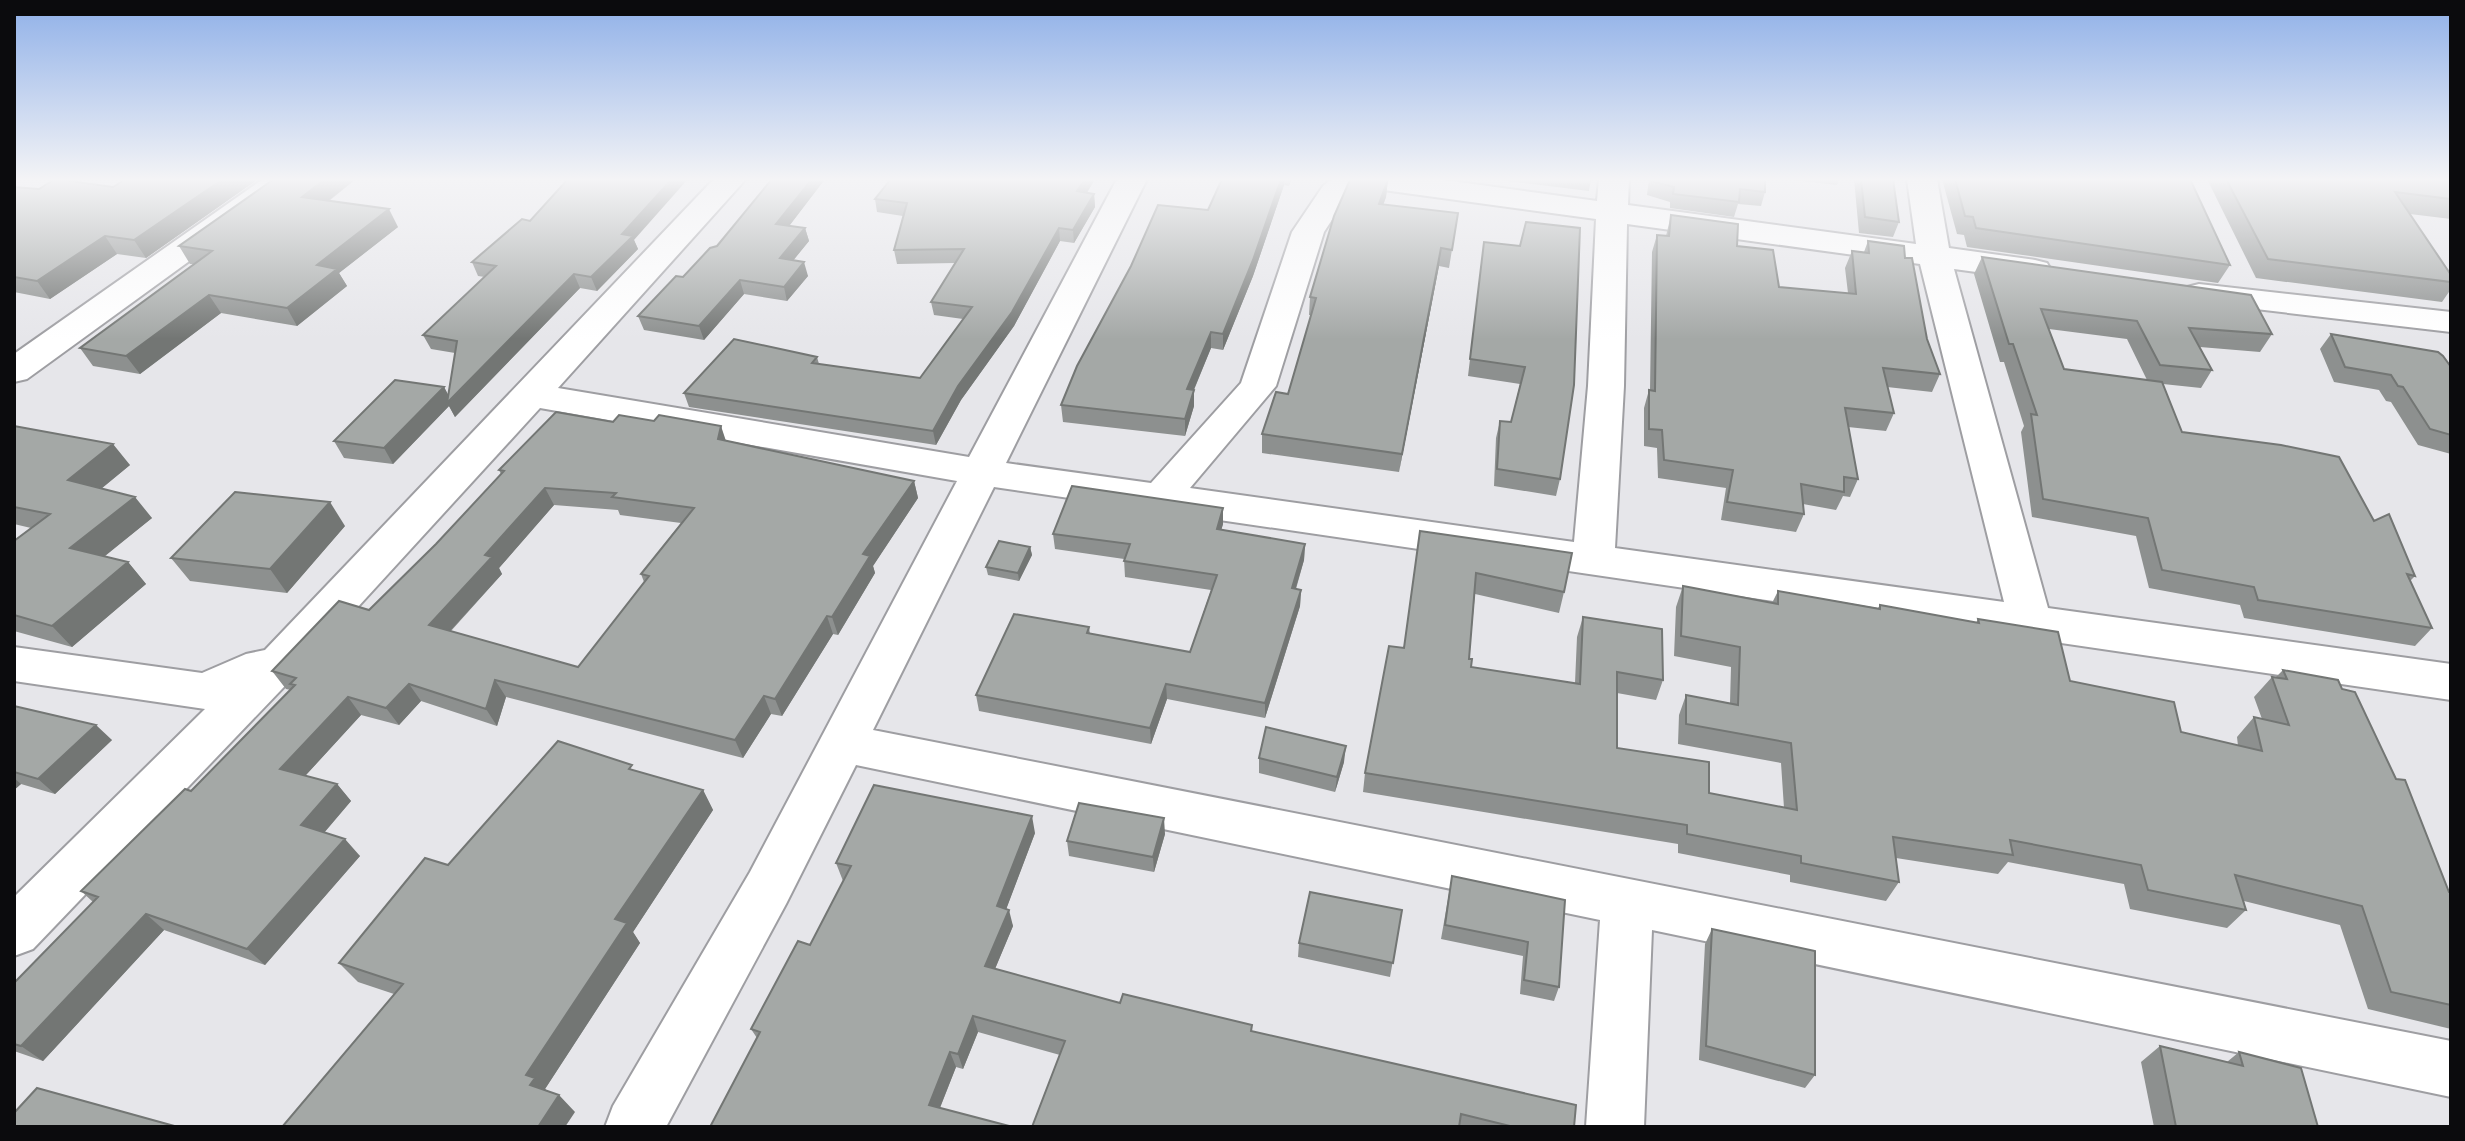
<svg xmlns="http://www.w3.org/2000/svg" width="2465" height="1141" viewBox="0 0 2465 1141" font-family="Barlow,sans-serif">
  <style>
    .lines { fill: none; stroke-linecap: round; stroke-linejoin: round }
    .street-casing { stroke: #9e9ea2; stroke-width: 4 }
    .street { fill: #fff; fill-rule: evenodd }
    .wall { fill: #8d908f; fill-rule: evenodd }
    .shaded-wall { fill: #737674 }
    .building { fill: #a4a8a6; stroke: #737674; stroke-width: 2; fill-rule: evenodd }
  </style>
  <rect width="100%" height="100%" fill="#e6e6ea"/>
  <g class="lines">
    <defs>
      <path id="street" d="M263,179H298L294,185L27,379L14,382V354Z
        M714,179H746L558,388L969,457L1117,179H1147L1006,463L1151,483L1241,383L1292,232L1323,186L1332,179H1437L1597,201L1599,179H1629L1628,205L1916,244L1907,179H1937L1949,248L2035,260L2047,263L2051,270L2047,277L2035,280L1954,269L2048,608L2451,664V700L994,487L873,730L2451,1041V1097L1652,930L1644,1127H1586L1600,920L856,765L786,904L666,1127H605L613,1106L750,872L957,481L540,408L302,668L33,949L14,956V897L205,709L14,681V647L202,673L246,654L265,650ZM1376,189L1596,219L1588,386L1574,542L1190,488L1276,386L1324,232L1346,198L1355,191ZM1627,224L1920,264L2004,602L1615,548L1624,386Z
        M2199,284L2451,312V332L2187,301L2182,294L2187,287Z"/>
    </defs>
    <use href="#street" class="street-casing"/>
    <use href="#street" class="street"/>
  </g>
  <path class="wall" d="M126,179H258L146,258L117,254L50,299L14,292V187L39,189L113,187Z
    M274,179H356L329,201L398,227L339,273L347,286L297,326L221,313L140,374L93,366L80,348L194,264H190L179,246Z
    M772,179H825L789,226L805,228L809,241L793,260L808,276L787,301L744,294L704,340L644,330L638,316L717,246Z
    M891,179H1095L1087,193L1094,194L1095,207L1074,243L1060,241L1014,326L961,400L936,445L689,407L684,393L817,357L819,364L920,378L963,319L934,315L931,302L955,263L897,264L894,250L903,216L877,212L875,199Z
    M1222,179H1292L1289,186L1284,185L1253,276L1223,350L1211,348L1194,390V406L1185,436L1063,422L1061,405L1208,210Z
    M1388,179L1386,197L1383,205L1458,213L1449,268L1439,266L1399,472L1262,453V434L1288,394L1311,315H1309L1310,297Z
    M1490,179H1591L1589,191Z
    M1649,179H1765V192L1761,206L1738,204L1734,217L1670,208V202L1647,195Z
    M1784,179H1839L1837,185Z
    M1854,179H1893L1899,222L1893,237L1859,233Z
    M1942,179H2190L2230,265L2218,283L1967,247L1964,235L1957,234Z
    M2207,179H2451V219L2410,214L2451,275V289L2442,302L2256,278Z
    M1671,215L1737,246L1779,287L1848,293L1845,268L1852,251L1864,252L1868,241L1905,258L1927,339L1940,374L1932,392L1887,387L1894,413L1886,431L1848,427L1858,479L1850,497L1843,496L1836,510L1803,504L1804,514L1796,532L1721,520L1726,488L1658,478L1657,448L1644,446V408L1649,390L1650,391L1652,252L1657,235L1666,236Z
    M634,240L638,249L597,291L580,288L455,417L449,406L393,464L344,458L334,441L444,387L448,395L455,353L431,349L423,335L485,277L478,276L472,262Z
    M1484,242L1560,479L1556,496L1494,486L1496,438L1500,421L1511,422L1520,384L1468,376Z
    M1982,257L2272,334L2260,352L2200,347L2212,370L2201,388L2163,384L2182,432L2374,521L2415,576L2410,581L2432,628L2415,646L2244,618L2240,605L2149,588L2136,536L2032,517L2021,432L2024,426L2004,362H2000L1974,274ZM2049,329L2127,339L2147,380L2064,369Z
    M2331,334L2451,367V454L2418,445L2391,402L2386,401L2379,390L2334,382L2320,349Z
    M613,422L726,441L914,481L918,498L873,566L875,573L838,635L833,634L782,716L771,714L743,758L506,697L497,726L421,701L399,725L361,715L305,776L337,784L351,801L324,833L360,856L265,965L164,930L43,1061L14,1051V983L93,902L81,891L191,791L291,690L286,689L272,671L369,610L436,544L501,474L499,470ZM554,505L618,510L620,515L681,523L641,574L644,582L578,667L451,631L502,574L499,568Z
    M14,426L130,465L101,489L152,518L104,556L128,562L146,584L72,647L14,631V541L31,528L14,524Z
    M1223,508V524L1221,530L1305,544L1304,560L1296,589L1301,590L1300,606L1265,718L1167,699L1151,744L979,711L976,695L1089,627L1090,634L1190,652L1211,590L1125,577L1124,559L1055,549L1053,534Z
    M345,526L287,593L190,581L171,558Z
    M1420,531L1564,592L1559,613L1475,594L1469,659L1471,667L1575,683L1577,637L1583,617L1663,680L1656,700L1617,693V748L1709,793L1784,808L1781,763L1678,744L1679,715L1686,695L1730,703L1731,667L1674,656L1676,607L1683,586L1772,603L1778,591L1878,608L1880,605L1976,623L1978,619L2070,681L2181,732L2238,746L2237,737L2254,717L2262,719L2254,697L2272,677H2276L2283,670L2342,689L2449,892L2451,893V1029L2368,1009L2340,925L2244,901L2246,910L2227,928L2130,909L2124,884L2008,862L1998,874L1896,858L1899,882L1886,901L1790,882V875L1678,853V844L1363,792L1365,773L1404,648Z
    M1030,547L1032,555L1019,581L988,575L986,567Z
    M14,706L112,740L55,794L21,784L14,790Z
    M1259,758L1344,762L1335,792L1259,773Z
    M635,771L703,790L713,810L633,932L640,943L545,1089L575,1112L394,994L358,982L339,963L448,865Z
    M1035,833L1006,909L1013,926L995,969L1120,1003L1252,1031L1574,1127H1032L1060,1055L978,1032L963,1069L956,1067L940,1108L710,1127L757,1038L751,1029L810,945L843,881L836,863Z
    M1165,834L1154,872L1069,856L1067,841Z
    M1452,876L1565,900L1559,987L1554,1001L1520,994L1523,956L1441,939Z
    M1402,910L1390,977L1298,957L1299,943Z
    M1712,929L1815,1075L1805,1088L1699,1060L1705,944Z
    M2160,1046L2227,1062L2239,1052L2318,1127H2154L2141,1062Z"/>
  <path class="shaded-wall" d="M223,179H258L146,258L134,240Z
    M325,179H356L311,214L302,197Z
    M672,179H688L634,240L638,249L597,291L591,277L622,234Z
    M812,179H825L780,238L776,224Z
    M1085,179H1095L1079,205L1077,191Z
    M1281,179H1284V185L1253,276L1223,350V334Z
    M1388,179L1386,197L1377,222L1379,204Z
    M1094,194L1095,207L1074,243L1073,230Z
    M389,209L398,227L339,273L347,286L297,326L287,308L317,265Z
    M805,228L809,241L784,272L780,258Z
    M1059,228L1060,241L1014,326L961,400L936,445L933,431L958,386Z
    M105,236L117,254L50,299L37,281Z
    M1441,248L1439,266L1399,472L1402,454Z
    M804,262L808,276L787,301L784,287Z
    M574,274L580,288L455,417L449,406L393,464L384,448L444,387L451,400Z
    M740,280L744,294L704,340L699,326Z
    M209,295L221,313L140,374L126,356Z
    M1211,332V348L1187,406V389Z
    M1194,390V406L1185,436V419Z
    M721,426L727,444L718,439Z
    M113,444L130,465L86,501L68,480Z
    M914,481L918,498L873,566L875,573L838,635L832,617L863,554Z
    M545,488L554,505L499,568L502,574L440,642L429,625L485,555Z
    M135,497L152,518L89,569L70,548Z
    M330,502L345,526L287,593L270,569Z
    M1223,508V524L1217,545V529Z
    M1305,544L1304,560L1291,604L1292,588Z
    M1030,547L1032,555L1019,581L1018,573Z
    M128,562L146,584L72,647L52,626Z
    M1301,590L1300,606L1265,718V703Z
    M827,616L833,634L782,716L775,699Z
    M495,680L506,697L497,726L486,709Z
    M409,684L421,701L399,725L386,708Z
    M1166,684L1167,699L1151,744L1150,728Z
    M764,696L771,714L743,758L735,740Z
    M348,697L361,715L295,787L280,769Z
    M96,725L112,740L55,794L38,779Z
    M1346,746L1344,762L1335,792L1337,777Z
    M14,778L21,784L14,790Z
    M337,784L351,801L316,842L301,825Z
    M703,790L713,810L633,932L640,943L545,1089L551,1096L530,1085L526,1075L615,919Z
    M1032,816L1035,833L1001,923L997,906Z
    M1164,818L1165,834L1154,872L1153,857Z
    M345,839L360,856L265,965L247,949Z
    M1009,910L1013,926L989,983L985,966Z
    M146,914L164,930L43,1061L21,1046Z
    M973,1016L978,1032L963,1069L958,1054Z
    M950,1052L956,1067L935,1120L929,1105Z
    M559,1095L575,1112L565,1127H538Z"/>
  <path class="building" d="M55,179L113,187L126,179H223L134,240L105,236L37,281L14,277V187L39,189Z
    M274,179H325L302,197L389,209L317,265L337,269L287,308L209,295L126,356L80,348L212,251L179,246Z
    M568,179H672L622,234L633,236L591,277L574,274L447,403L457,341L423,335L496,266L472,262L522,219L530,221Z
    M772,179H812L776,224L805,228L780,258L804,262L784,287L740,280L699,326L638,316L676,276L683,277L710,248L717,246Z
    M891,179H1085L1077,191L1094,194L1073,230L1059,228L1012,312L958,386L933,431L684,393L734,339L817,357L812,363L920,378L972,307L931,302L964,249L894,250L907,203L875,199Z
    M1222,179H1281L1253,260L1223,334L1211,332L1187,389L1194,390L1185,419L1061,405L1077,366L1131,266L1158,205L1208,210Z
    M1354,179H1388L1379,204L1458,213L1452,250L1441,248L1402,454L1262,434L1276,392L1288,394L1316,298L1310,297L1334,216L1349,182Z
    M1651,179H1765V192L1740,189L1739,202L1673,194L1674,187L1651,181Z
    M1861,179H1893L1899,222L1865,217Z
    M1955,179H2190L2230,265L1976,228L1973,217L1965,216Z
    M2226,179H2451V199L2395,192L2451,275V282L2268,259Z
    M1671,215L1738,224L1737,246L1773,250L1779,287L1856,294L1852,251L1869,253L1868,241L1904,246L1905,258H1912L1927,339L1940,374L1883,368L1894,413L1845,408L1858,479L1844,477V492L1801,484L1804,514L1727,502L1733,470L1664,460L1662,430L1649,429V390L1655,391L1657,235L1669,236Z
    M1526,222L1580,228L1574,385L1560,479L1497,469L1500,421L1511,422L1525,367L1470,359L1484,242L1520,246Z
    M1982,257L2251,295L2272,334L2189,328L2212,370L2160,365L2137,321L2041,309L2064,369L2162,382L2182,432L2281,445L2339,457L2374,521L2389,514L2415,576L2407,574L2432,628L2258,600L2254,587L2162,570L2148,518L2043,499L2031,414L2037,415L2013,344H2009Z
    M2331,334L2438,352L2443,356L2451,367V435L2430,429L2403,387L2398,386L2391,375L2345,367Z
    M395,380L444,387L384,448L334,441Z
    M556,412L613,422L619,415L654,421L659,415L721,426L718,439L914,481L863,554L870,556L832,617L827,616L775,699L764,696L735,740L495,680L486,709L409,684L386,708L348,697L280,769L337,784L301,825L345,839L247,949L146,914L21,1046L14,1044V983L98,897L81,891L185,789L191,791L295,685L290,684L296,678L272,671L339,601L369,610L436,544L504,471L499,470ZM545,488L616,493L612,497L694,508L641,574L649,576L578,667L429,625L492,557L485,555Z
    M14,426L113,444L68,480L135,497L70,548L128,562L52,626L14,615V541L50,514L14,507Z
    M1072,486L1223,508L1217,529L1305,544L1292,588L1301,590L1265,703L1166,684L1150,728L976,695L1014,614L1089,627L1087,633L1190,652L1217,575L1124,561L1130,544L1053,534Z
    M235,492L330,502L270,569L171,558Z
    M1420,531L1572,553L1564,592L1476,573L1469,659H1472L1471,667L1580,684L1583,617L1662,629L1663,680L1617,672V748L1709,762V793L1797,810L1791,743L1686,724V695L1738,705L1740,647L1681,636L1683,586L1778,604V591L1880,609V605L1979,623L1978,619L2058,632L2070,681L2174,702L2181,732L2262,751L2254,717L2289,725L2272,677L2287,679L2283,670L2338,680L2342,689L2355,692L2396,779L2405,780L2449,892L2451,893V1005L2391,992L2362,906L2235,875L2246,910L2148,890L2141,865L2010,840L2013,855L1893,837L1899,882L1801,863V856L1687,834V825L1365,773L1389,646L1404,648Z
    M999,541L1030,547L1018,573L986,567Z
    M14,706L96,725L38,779L14,772Z
    M1266,727L1346,746L1337,777L1259,758Z
    M558,741L632,765L629,769L703,790L615,919L627,923L526,1075L535,1078L530,1085L559,1095L538,1127H282L403,984L339,963L425,858L448,865Z
    M874,785L1032,816L997,906L1009,910L985,966L1120,1003L1123,994L1252,1025L1251,1031L1576,1105L1574,1127H1514L1461,1114L1459,1127H1032L1065,1041L973,1016L958,1054L950,1052L929,1105L1013,1127H710L760,1032L751,1029L798,941L810,945L851,866L836,863Z
    M1079,803L1164,818L1153,857L1067,841Z
    M1452,876L1565,900L1559,987L1524,980L1528,942L1445,925Z
    M1310,892L1402,910L1393,963L1299,943Z
    M1712,929L1815,951V1075L1706,1046Z
    M2160,1046L2243,1066L2239,1052L2301,1068L2318,1127H2176Z
    M37,1088L178,1127H14V1113Z"/>
  <linearGradient id="sky" x2="0" y2="1"><stop stop-color="#8fb0e8"/><stop offset="0.53" stop-color="#f4f4f6"/><stop offset="1" stop-color="#f4f4f6" stop-opacity="0"/></linearGradient>
  <rect width="2465" height="339" fill="url(#sky)"/>
  <rect width="2465" height="1141" fill="none" stroke="#0b0b0d" stroke-width="32"/>
</svg>
